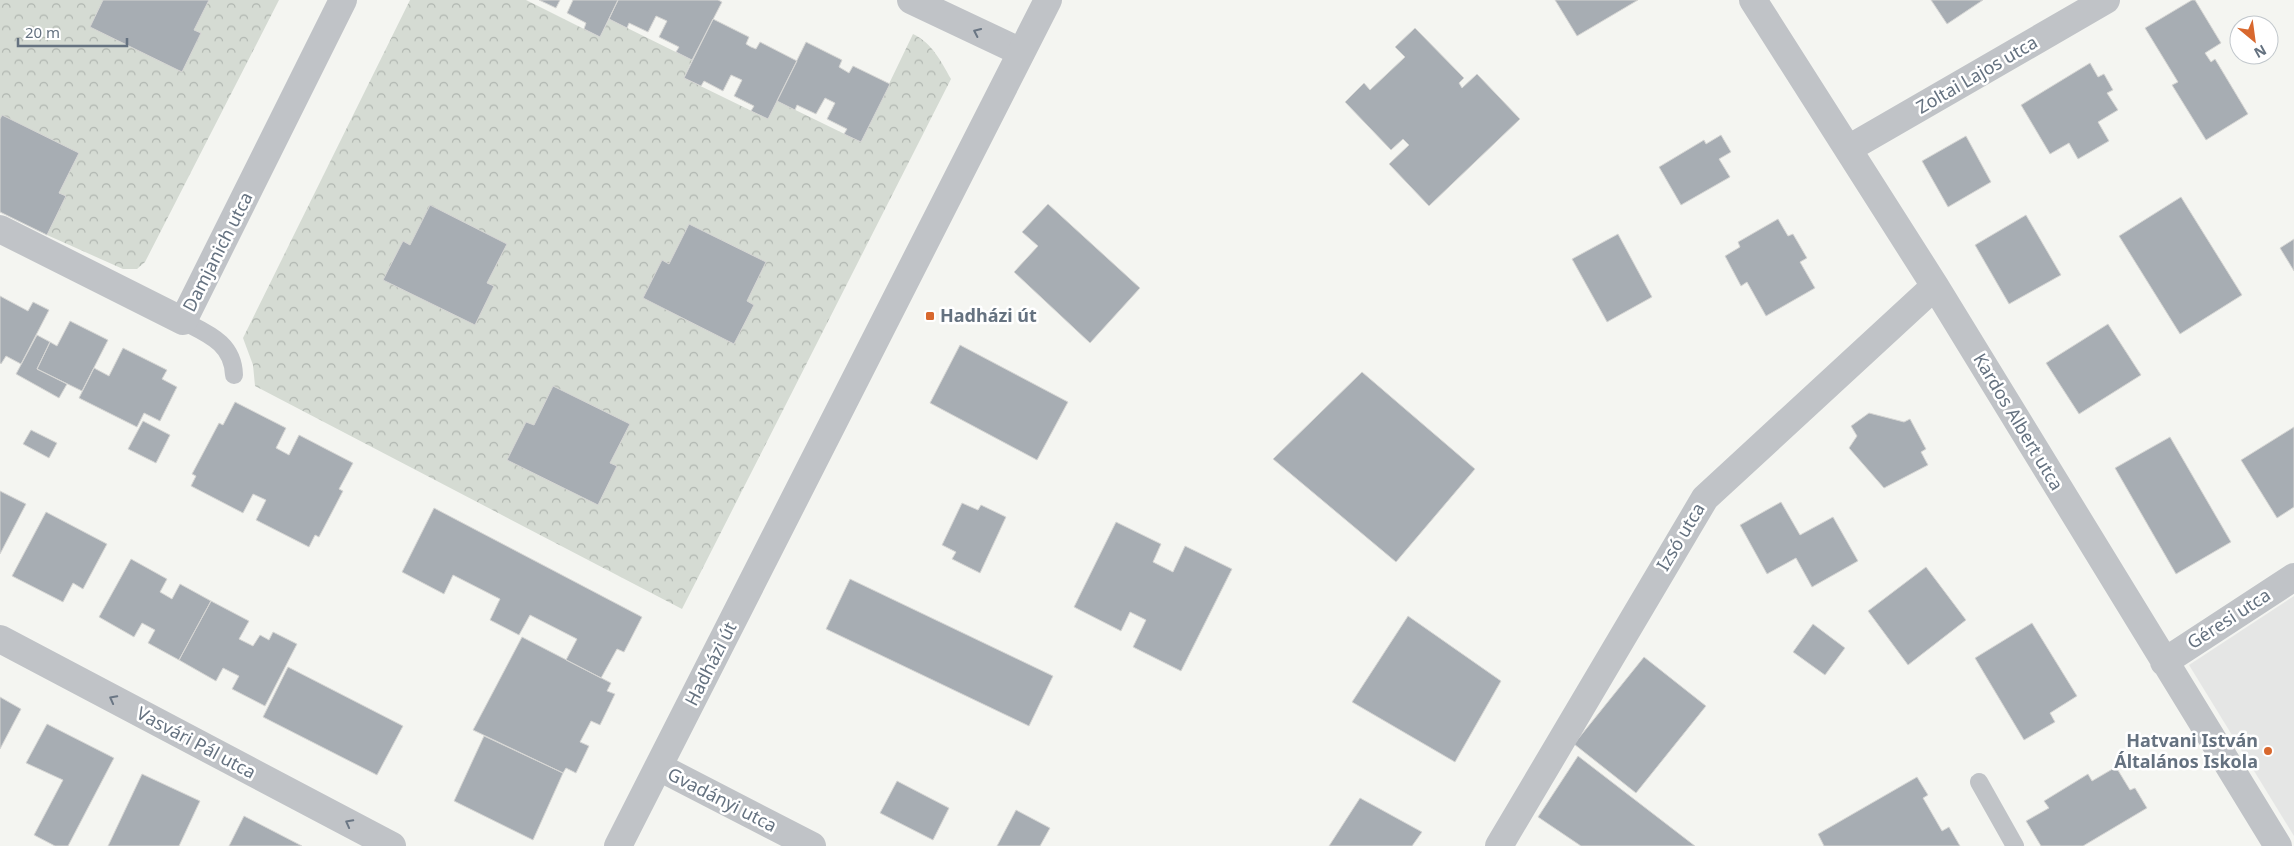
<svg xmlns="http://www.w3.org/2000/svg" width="2294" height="846" viewBox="0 0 2294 846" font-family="'Noto Sans',sans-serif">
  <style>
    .built { fill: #e5e6e5 }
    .park { fill: url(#park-crowns) }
    .building { fill: #a7adb3; stroke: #d6d6d4 }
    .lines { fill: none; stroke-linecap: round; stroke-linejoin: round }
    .service { stroke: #c0c3c7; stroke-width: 18 }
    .minor { stroke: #c0c3c7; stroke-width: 28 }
    .tertiary { stroke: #c0c3c7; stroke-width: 28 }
    .oneway { stroke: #6a7684 }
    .poi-dot { fill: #d8682e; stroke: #fff; stroke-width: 2 }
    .labels { text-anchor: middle; stroke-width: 5; stroke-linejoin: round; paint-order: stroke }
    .street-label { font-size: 18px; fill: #657280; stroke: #fff }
    .poi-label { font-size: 18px; font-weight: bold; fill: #657280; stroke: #fff; text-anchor: start }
  </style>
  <defs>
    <pattern id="park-crowns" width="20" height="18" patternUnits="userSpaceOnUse" patternTransform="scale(1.25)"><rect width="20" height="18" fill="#d5dbd3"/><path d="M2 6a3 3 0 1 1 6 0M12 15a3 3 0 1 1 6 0" fill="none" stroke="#b0b6b0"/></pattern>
  </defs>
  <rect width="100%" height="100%" fill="#f4f5f1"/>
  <path class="built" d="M2294,596V836L2189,665Z"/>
  <path class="park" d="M0,0H279L145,262L137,269H123L47,235L66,196L59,193L79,153L0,119Z
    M410,0H526L600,37L609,19L692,60L684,78L768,119L777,101L861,142L913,34C932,43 941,61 951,79L682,609L255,386L253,365L243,338Z"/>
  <path class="building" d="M103,0H209L194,30L201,33L182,72L90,27Z
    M539,0H560L556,8Z
    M573,0H618L600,37L584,29L586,23L567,13Z
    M618,0H718L722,2L692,60L676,52L679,47L659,37L667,21L656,16L648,32L629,23L627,28L609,19Z
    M1555,0H1638L1577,36Z
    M1931,0H1983L1947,24Z
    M2192,0H2195L2221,43L2205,53L2211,62L2215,59L2248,114L2206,140L2172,85L2178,82L2145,28Z
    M713,19L749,37L746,44L751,47L756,49L760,42L797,61L768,119L751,111L754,106L734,96L742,80L731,75L723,91L704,81L701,86L684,78Z
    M1415,28L1464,78L1459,83L1462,88L1477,74L1520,119L1429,206L1389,164L1409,145L1403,139L1391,150L1345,102L1364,83L1370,90L1405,57L1395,47Z
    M806,42L842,60L839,67L849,73L853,66L890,84L861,142L844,134L847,129L827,119L835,103L825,98L816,114L797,105L795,110L777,101Z
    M2090,63L2098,77L2104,74L2113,90L2107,93L2118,110L2098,122L2109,141L2078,159L2069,143L2050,154L2021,105Z
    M2,115L79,153L59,193L66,196L47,235L0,212V119Z
    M1721,135L1731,152L1719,159L1730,177L1681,205L1659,167L1704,140L1706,144Z
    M1966,136L1991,182L1948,207L1922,161Z
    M2181,197L2242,295L2180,334L2119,236Z
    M1048,204L1140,288L1090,343L1014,272L1038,246L1022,232Z
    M430,205L507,244L487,283L494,286L475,325L383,280L403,241L410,245Z
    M2026,215L2061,275L2009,304L1975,245Z
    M1778,219L1788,236L1793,234L1807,258L1800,262L1815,288L1766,316L1747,282L1741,286L1725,256L1740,247L1738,242Z
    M689,224L766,262L747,301L754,305L734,344L643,298L662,260L669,264Z
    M1618,234L1652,297L1607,322L1572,259Z
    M2294,239V271L2280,248Z
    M0,296L28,311L33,302L49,310L21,364L6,356L1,364L0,363Z
    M70,321L108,340L82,391L37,369L50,342L57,346Z
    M2108,324L2141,375L2079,414L2046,363Z
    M37,335L50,342L37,369L67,384L59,398L16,374Z
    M960,345L1068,402L1037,460L930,403Z
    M123,348L167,370L162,379L177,387L160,421L144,413L137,427L79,398L94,368L109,376Z
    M1362,372L1475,469L1396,562L1273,459Z
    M553,386L630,424L610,463L617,466L598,505L507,460L526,422L534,425Z
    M235,402L286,428L276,448L289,455L299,435L353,463L339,489L343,491L319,537L315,535L309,547L256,520L266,500L253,494L243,513L191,486L196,476L192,474L219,423L223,425Z
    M1869,413L1904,422L1910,419L1926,449L1921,452L1928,465L1884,488L1849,448L1857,436L1851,426Z
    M143,421L170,435L156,463L128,449Z
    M2294,427V507L2277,518L2241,460Z
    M31,430L57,443L49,458L23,444Z
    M2170,437L2231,542L2176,574L2115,468Z
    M0,491L26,504L0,554Z
    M1781,502L1800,535L1833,517L1858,561L1812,587L1796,558L1767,574L1740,525Z
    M962,503L978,510L981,505L1006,517L980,573L952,559L956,552L942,545Z
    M434,508L642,617L624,652L617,649L601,678L566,660L577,639L530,615L519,635L490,620L500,599L453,575L444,594L402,572Z
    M46,512L107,544L83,589L73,583L63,602L12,576Z
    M1116,522L1161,544L1153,562L1173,572L1185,546L1232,569L1181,671L1133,647L1146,620L1130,612L1121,631L1074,607Z
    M131,559L167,579L160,592L172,599L180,584L211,601L179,660L148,643L155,630L142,623L134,637L99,617Z
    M1926,567L1966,620L1908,665L1868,611Z
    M850,579L1053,676L1029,726L826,629Z
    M211,601L249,621L239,639L253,646L260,635L269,640L273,632L297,644L265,706L232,689L239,676L223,668L216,681L179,660Z
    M1408,616L1501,681L1455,762L1352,702Z
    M2032,623L2077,696L2050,713L2055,722L2024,740L1975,658Z
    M1813,624L1845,648L1825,675L1793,652Z
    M522,637L611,683L607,691L615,694L600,725L591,721L580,742L589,746L576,773L566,768L563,773L473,730Z
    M1644,657L1706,706L1636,793L1574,744Z
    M288,667L403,726L377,775L263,717Z
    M0,697L21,709L0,749Z
    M47,724L114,758L68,846H55L34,835L63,780L26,763Z
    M484,736L563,773L533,840L454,801Z
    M1578,756L1695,846H1581L1538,817Z
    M2116,767L2130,790L2135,788L2147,808L2083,846H2041L2026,821L2049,808L2044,801L2088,774L2092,781Z
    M142,774L200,801L179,846H108Z
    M1917,777L1928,795L1923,798L1942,831L1949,827L1960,846H1824L1818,834Z
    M897,781L949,808L933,840L880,813Z
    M1360,798L1422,832L1412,846H1329Z
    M1016,810L1050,828L1040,846H997Z
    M244,816L302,846H229Z"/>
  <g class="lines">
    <path class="service" d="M183,321C208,334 233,343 234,375
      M1979,782L2015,846"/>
    <path class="minor" d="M911,0L1021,52
      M1753,0L1935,286L2278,846
      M1848,149L2106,0
      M0,229L183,321L343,0
      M0,639L392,846
      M2164,662L2294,577
      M659,767L812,846
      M1499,846L1705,498L1935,286"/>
    <path class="tertiary" d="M618,846L1048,0"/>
  </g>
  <defs><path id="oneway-chevron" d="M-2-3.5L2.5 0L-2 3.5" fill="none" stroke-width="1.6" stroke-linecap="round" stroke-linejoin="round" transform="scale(1.25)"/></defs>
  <g class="oneway">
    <use href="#oneway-chevron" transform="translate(977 32) rotate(-155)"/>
    <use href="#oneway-chevron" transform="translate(113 699) rotate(-152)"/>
    <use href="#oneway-chevron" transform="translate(349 823) rotate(-152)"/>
  </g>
  <g class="poi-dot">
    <rect x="925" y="311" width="10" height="10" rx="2.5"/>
    <circle cx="2268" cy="751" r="5"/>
  </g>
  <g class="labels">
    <g class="street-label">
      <text transform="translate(1977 75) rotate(-30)" y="6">Zoltai Lajos utca</text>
      <text transform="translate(218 252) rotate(-63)" y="6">Damjanich utca</text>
      <text transform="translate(2018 422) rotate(59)" y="6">Kardos Albert utca</text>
      <text transform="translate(1681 537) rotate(-59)" y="6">Izsó utca</text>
      <text transform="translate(2229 619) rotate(-33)" y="6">Géresi utca</text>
      <text transform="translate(711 664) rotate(-63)" y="6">Hadházi út</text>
      <text transform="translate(196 743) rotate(28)" y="6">Vasvári Pál utca</text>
      <text transform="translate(722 800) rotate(27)" y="6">Gvadányi utca</text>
    </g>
    <g class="poi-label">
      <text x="940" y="322">Hadházi út</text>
      <text x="2258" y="747" text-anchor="end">Hatvani István<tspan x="2258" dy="21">Általános Iskola</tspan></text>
    </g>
  </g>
  <g transform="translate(2254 40) rotate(151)"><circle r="24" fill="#ffffff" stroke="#c1c7cc"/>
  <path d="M0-4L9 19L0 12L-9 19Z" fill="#d8682e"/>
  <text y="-8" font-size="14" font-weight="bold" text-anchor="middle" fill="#657280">N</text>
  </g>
  <path d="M18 38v8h109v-8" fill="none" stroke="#657280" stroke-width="2.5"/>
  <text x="25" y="38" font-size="15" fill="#657280" stroke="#ffffff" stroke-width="4" paint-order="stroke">20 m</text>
</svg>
